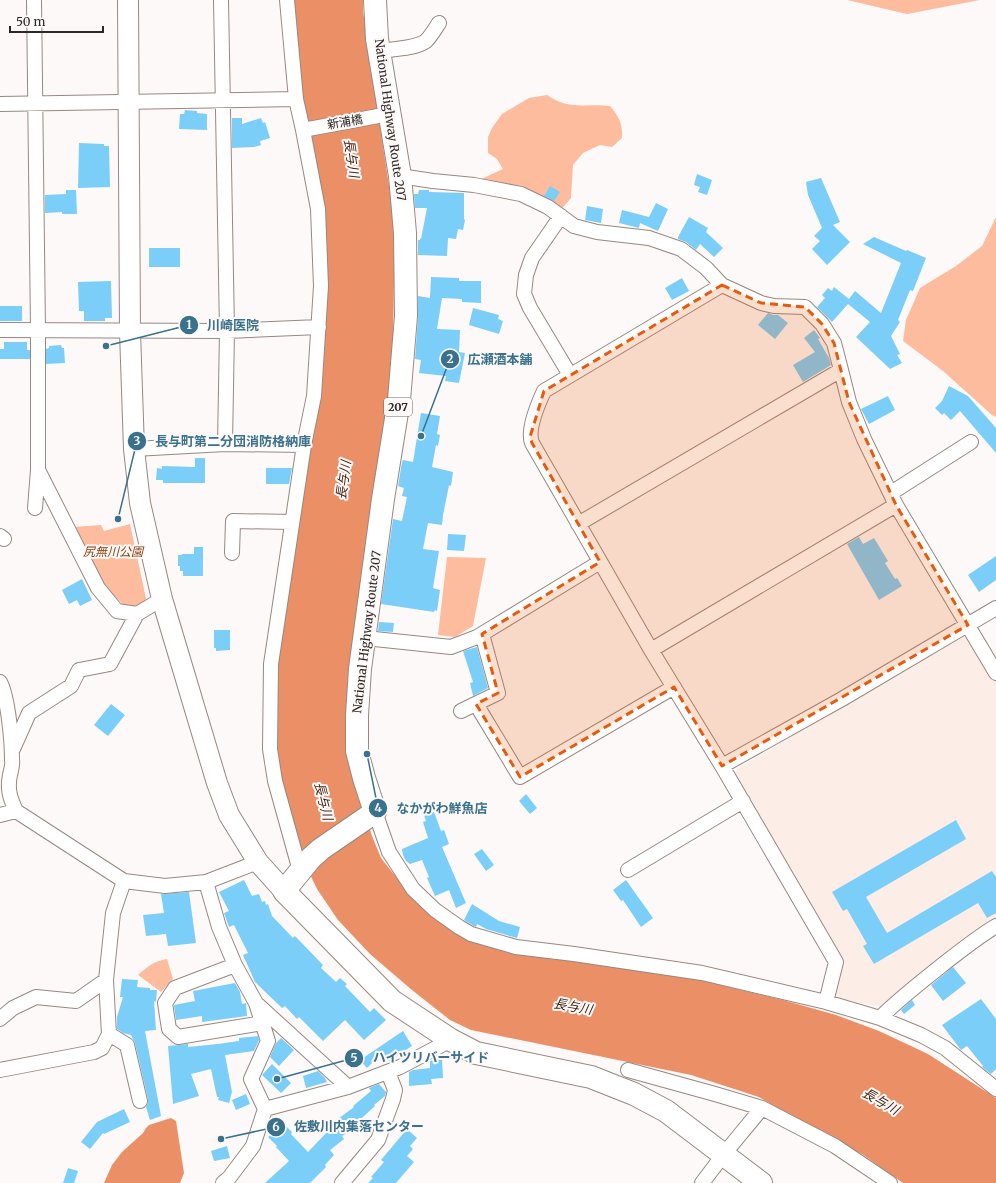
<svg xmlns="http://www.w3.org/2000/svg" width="996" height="1183" viewBox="0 0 996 1183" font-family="Merriweather,'Noto Sans JP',serif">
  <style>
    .built { fill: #fcede6 }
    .green { fill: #fdbc9e }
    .water { fill: #eb9066 }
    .building { fill: #7bcef7 }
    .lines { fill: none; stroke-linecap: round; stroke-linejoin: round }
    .street-casing { stroke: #978881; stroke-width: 16 }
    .secondary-casing { stroke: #978881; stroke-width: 22 }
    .highway-casing { stroke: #978881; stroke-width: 24 }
    .street { stroke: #fff; stroke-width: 14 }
    .secondary { stroke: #fff; stroke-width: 20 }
    .highway { stroke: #fff; stroke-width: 22 }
    .marked { fill: #e8590c; fill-opacity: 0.2; stroke: #e8590c; stroke-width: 3; stroke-dasharray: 8 5; stroke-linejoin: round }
    .labels { text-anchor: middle; stroke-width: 4; stroke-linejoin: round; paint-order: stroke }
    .shield { fill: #fdf9f8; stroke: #6c6764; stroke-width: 1 }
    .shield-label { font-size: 11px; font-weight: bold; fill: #2e2825 }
    .street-label { font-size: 12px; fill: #2e2825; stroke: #fdf9f8 }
    .park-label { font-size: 12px; font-style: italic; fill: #8c3b0b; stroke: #fdf9f8 }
    .water-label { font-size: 13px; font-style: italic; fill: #411e0c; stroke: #fdf9f8 }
    .leader { fill: none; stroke: #3a718c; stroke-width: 1.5 }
    .callout-dot { fill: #3a718c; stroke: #fdf9f8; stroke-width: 1.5 }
    .mark-label { font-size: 12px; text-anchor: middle; font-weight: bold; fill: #fff }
    .callout-label { font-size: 13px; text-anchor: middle; font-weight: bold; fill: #3a718c; stroke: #fdf9f8; stroke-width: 4; stroke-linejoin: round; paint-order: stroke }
  </style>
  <rect width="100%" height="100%" fill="#fdf9f8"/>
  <path class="built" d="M961,634L970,635L996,677V923L885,1008L835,997L843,964L736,783L735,775L737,769Z"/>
  <path class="green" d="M847,0H980L907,14Z
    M547,95C570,111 585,103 610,106C619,116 623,125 622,138L612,147L600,145L583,153L573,165L571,198L560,211L477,181L503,169L497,159L488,153V137L492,128L502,114L529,98Z
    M996,217V417L992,415L943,371L903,341L906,320L920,288L956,266L982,246Z
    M130,524L147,603L134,607H126L105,587L74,527L101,525L104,531Z
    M447,557L486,558L473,626L455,637L438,635Z
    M167,959L173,979L161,992L138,975C147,967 154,961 167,959Z"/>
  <path class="water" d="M294,0H363V11L380,127L395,225L393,339L358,791L372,836L381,858L396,877L409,893L468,938L633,964L783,1000L836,1015L879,1031L928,1054L996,1098V1183H903L862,1154L811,1128L759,1097L691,1075L471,1030L450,1020L412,990L370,954L338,920L317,889L298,849L283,792L274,747L277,662L290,563L311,444L325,326L299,94L293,26Z
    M171,1118L176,1121L184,1173L180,1183H104L112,1165L122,1152L143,1133L146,1128L149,1125Z"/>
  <path class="building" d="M185,110L197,111V113L207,114V130L179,129L180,114H184Z
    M232,118H242V124L261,118L263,123L265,122L270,138L260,141L261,145L254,147L232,148Z
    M79,143L104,144V146H109L110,187L78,188Z
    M697,174L712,180L707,195L698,192L700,187L694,185Z
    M821,178L840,222L833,225L850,242L827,265L812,249L820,241L814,236L822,228L808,195L806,182Z
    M550,186L560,192L554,201L544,196Z
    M66,190H76L77,214H62V212L45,213V195L66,194Z
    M419,190H429V192L464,193V219L465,220L463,230L458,229L456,239L448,238L447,256L418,255V240H420V238L421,239L427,208H415L414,194H418Z
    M656,203L668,209L658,231L640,223L639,228L619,223L622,210L649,217Z
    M587,206L603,209L601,223L585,220Z
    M689,217L708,228L706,232L723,248L714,257L700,244L696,250L686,242L678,239V237Z
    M874,237L906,251L907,250L926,258L913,291L910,290L898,320L900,322L891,336L900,354L897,355L902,363L890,369L856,337L870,322L848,304L832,322L817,307L825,298L822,295L828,288L832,291L834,287L849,299L855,291L881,313L901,263L863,244Z
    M149,248H180V267H149Z
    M431,277L459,278V281H481V303L462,302V299L442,298L437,329L460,330L459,352L465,353L459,383L445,381L446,376L419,373L421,360L415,359L418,317V296L430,298Z
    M682,278L689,291L672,300L665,288Z
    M111,281L112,318H105V321H84V311H79L78,282Z
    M0,306H22V321H0Z
    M473,308L499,315L498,319L503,321L499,334L469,325Z
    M768,313L773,315H778L788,323L775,339L758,325Z
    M814,330L820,338L818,339L829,358L831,365L803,382L793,365L815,352L804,338Z
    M4,342H27V350H30V359H0V349H4Z
    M61,345L62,348H64L65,363L46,364V349L49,348V346Z
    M949,386L968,396L996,428V453L960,411L951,420L944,413L942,415L935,408L942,401Z
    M888,396L895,410L869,424L861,409Z
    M421,413L440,416L437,434L440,435L438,446L436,445L432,467L453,472L451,486L449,485L443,515L442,525L428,523L423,549L439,551L433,588L440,590L437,611L435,610L434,612L381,604L393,519L402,521L407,497L402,496L404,488L398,486L402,462L403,460L413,462Z
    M195,458H205V483H163V480H156L157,468L162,469V466L195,467Z
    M266,468H292L289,484H266Z
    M448,534L466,535L464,551L447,550Z
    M859,537L863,544L874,538L888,561L885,563L895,579L897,578L902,586L879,600L847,544Z
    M194,547H203V576H183V571H180V566H178V555H182V554H194Z
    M996,556V580L979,592L968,575Z
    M82,579L92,600L80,606L77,600L69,604L62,590Z
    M379,622L394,623L393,632L378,631Z
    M214,630H230V650L216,651V648H214Z
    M477,647L488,688L473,696L470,683L473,682L463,651Z
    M111,704L125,715L108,736L94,725Z
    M526,794L537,808L530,814L519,801Z
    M434,812L441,831L444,830L449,844L442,847L466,903L456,908L449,890L435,896L427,878L429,877L422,860L410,864L406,861L403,855L402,849L428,838L423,822L426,821L424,815Z
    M956,820L966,839L866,897L887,933L992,871L996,877V913L987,918L978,903L874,964L863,946L867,944L847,909L843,911L832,892Z
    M482,849L494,865L486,871L474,854Z
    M244,880L252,896L259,894L262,902L265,901L266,905L268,904L272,916L293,938L295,936L323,965L321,968L336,982L340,978L347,984L345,986L370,1012L374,1008L386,1020L364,1040L345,1020L323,1041L299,1017L297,1019L285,1006L282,1008L255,982L243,955L248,953L234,925L229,927L224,913L229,911L219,892Z
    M626,880L653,918L641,927L623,900L621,901L613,890Z
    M189,892L196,943L168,946L166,934L146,936L143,915L164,913L161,894Z
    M472,904L499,921L520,927L517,938L486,929L477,924L476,927L474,926L464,920Z
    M953,967L966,983L943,1001L931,985Z
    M122,979L138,980L137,987L150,988V990H157L156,1002L154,1001L156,1030L145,1031L161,1116L150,1120L146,1107L148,1103V1099L135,1043L131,1035L123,1033L117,1029V1017L123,997H120Z
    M235,983L240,992L242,1004L246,1003L247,1016L202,1022V1016L176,1020L174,1005L195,1001L193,991Z
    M981,999L996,1019V1069L991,1074L982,1067L983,1066L967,1046L961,1050L942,1025Z
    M912,1000L915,1005L904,1014L901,1010Z
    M403,1031L412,1046L389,1061L388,1060L385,1062L380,1055L367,1068L360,1060Z
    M258,1036L259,1040L254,1051L225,1055L232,1092L229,1103L218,1100L219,1097H217L211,1069L191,1074L199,1096L173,1104L168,1046L188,1044V1047L218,1044L239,1041V1038Z
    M281,1038L294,1050L279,1066L270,1057L276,1043Z
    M442,1059L443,1078L431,1079L432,1084L409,1086V1072L413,1070L430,1068V1061Z
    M272,1064L291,1083L281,1093L262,1075Z
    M318,1071L325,1078L327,1082L306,1088L303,1076Z
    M379,1084L386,1092L385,1096L374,1105L375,1106L363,1117L346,1129L348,1132L342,1136L344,1139L330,1150L334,1155L325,1165L326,1167L310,1183H265L289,1161L276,1147L277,1146L268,1137L283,1123L292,1132L291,1134L308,1152L328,1131L326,1128L354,1107L353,1106L371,1091L369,1088Z
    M246,1094L250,1104L236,1110L232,1100Z
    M124,1109L130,1122L104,1134L103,1133L90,1149L81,1142L97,1122Z
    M407,1129L417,1138L410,1146L413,1149L407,1156L414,1162L396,1183H368L373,1178L371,1177L384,1162L381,1160Z
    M227,1146L230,1158L214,1161L211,1151Z
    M68,1168L78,1171L74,1183H63Z"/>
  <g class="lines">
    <defs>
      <path id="street" d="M34,0L38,330V470L35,508
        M221,0L227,331L225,444
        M287,0L296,99L303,130L318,209L321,286L314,396L304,445L271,664L270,749L275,781L300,871
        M379,51C392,49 415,49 426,41C431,36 435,29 439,23
        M0,104L296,99
        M303,130L389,114
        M400,176L433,181L474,185L521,194L548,207L574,226L597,232L649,238L681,249L706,268L722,285L761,303L774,306L805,307L822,324L834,343L841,370L849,402L864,439L896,505L996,673
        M561,216L532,258L526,275L524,294L530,308L570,375
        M722,285L544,391C538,404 527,430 532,443L651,650L722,766L836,962L826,1002
        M0,330L227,331L319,327
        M134,449L225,444L304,445
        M38,470L98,588L117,611L137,614L162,599
        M891,493L971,442
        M578,524L841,370
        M0,536L4,539
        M232,553L233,521L292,522
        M365,638L451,647L477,637L600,562
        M651,650L896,505
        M0,682C8,697 12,741 12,760C13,765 11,770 10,775C7,789 10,798 16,811L124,881L165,886L206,882L258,862
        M476,704L520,777L674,687
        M461,711L498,693L482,634
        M13,749L29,713L71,686L79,670L110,664L137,614
        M722,766L842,699L996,608
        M375,812L389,852L413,889L435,910L459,927L471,934L516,947L574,954L702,973L826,1002L880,1018L921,1035L945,1048L996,1089
        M0,815L16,811
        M628,870L743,801
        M124,881L113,913L106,980L109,1034L127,1045L140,1101
        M206,882L219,927L235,965L256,1003L268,1041L251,1079L265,1109L253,1146L229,1178L223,1183
        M235,965L175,988L165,1003L169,1029L178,1037L263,1023
        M258,1005L348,1087
        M880,1018C899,999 920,983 941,966C959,952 976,938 996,926
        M0,1019L13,1008L36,997L76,1001L106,980
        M0,1070L94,1052L102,1048L109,1034
        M628,1070L715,1094L762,1108L835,1146L890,1183
        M265,1109L348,1087L400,1067L451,1040
        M342,1183L378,1140L393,1099L395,1090L388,1072
        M702,1183L724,1154L762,1108"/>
      <path id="secondary" d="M128,0L130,332L134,449L140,503L162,599L217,783L229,815L258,862L284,891"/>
      <path id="highway" d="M375,0L377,39L400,176L405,233L406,316L399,400L383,499L360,669L357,715V751L364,778L375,812L321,849L311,858L284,891L392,1001L451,1040L476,1053L591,1077L634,1094L666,1111L761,1183"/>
    </defs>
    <use href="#street" class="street-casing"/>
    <use href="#secondary" class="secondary-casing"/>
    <use href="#highway" class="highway-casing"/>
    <use href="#street" class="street"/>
    <use href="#secondary" class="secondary"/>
    <use href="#highway" class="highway"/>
  </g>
  <path class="marked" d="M722,285L761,303L805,307L822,324L834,343L849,402L896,505L968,625L722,766L674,687L520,777L476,704L498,693L482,634L600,562L532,443L530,437L544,391Z"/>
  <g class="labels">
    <rect class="shield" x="384" y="398" width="28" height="18" rx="3"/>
    <g class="shield-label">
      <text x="398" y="411">207</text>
    </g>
    <g class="street-label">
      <text transform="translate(390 120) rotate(82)" y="4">National Highway Route 207</text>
      <text transform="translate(345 122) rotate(-10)" y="4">新浦橋</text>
      <text transform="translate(367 632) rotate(-83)" y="4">National Highway Route 207</text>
    </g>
    <g class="park-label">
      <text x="113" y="556">尻無川公園</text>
    </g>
    <g class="water-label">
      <text transform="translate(352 158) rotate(82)" y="5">長与川</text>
      <text transform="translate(343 480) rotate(-82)" y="5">長与川</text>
      <text transform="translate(324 801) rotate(76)" y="5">長与川</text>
      <text transform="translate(573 1006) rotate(10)" y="5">長与川</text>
      <text transform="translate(881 1101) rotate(30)" y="5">長与川</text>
    </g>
  </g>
  <path class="leader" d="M106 346L189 325M421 436L450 359M118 519L137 441M367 754L378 808M277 1079L354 1058M221 1139L276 1127"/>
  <g class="callout-dot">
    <circle cx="106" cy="346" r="4"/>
    <circle cx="421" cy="436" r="4"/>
    <circle cx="118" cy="519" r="4"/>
    <circle cx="367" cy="754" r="4"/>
    <circle cx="277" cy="1079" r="4"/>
    <circle cx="221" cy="1139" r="4"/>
    <circle cx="189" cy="325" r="10"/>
    <circle cx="450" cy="359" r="10"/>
    <circle cx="137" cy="441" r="10"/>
    <circle cx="378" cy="808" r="10"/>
    <circle cx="354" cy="1058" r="10"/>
    <circle cx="276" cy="1127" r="10"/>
  </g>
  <g class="mark-label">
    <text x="189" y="329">1</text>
    <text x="450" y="363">2</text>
    <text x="137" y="445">3</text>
    <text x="378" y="812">4</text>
    <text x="354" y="1062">5</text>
    <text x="276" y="1131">6</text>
  </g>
  <g class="callout-label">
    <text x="233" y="330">川崎医院</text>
    <text x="500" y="364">広瀬酒本舗</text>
    <text x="233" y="446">長与町第二分団消防格納庫</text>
    <text x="442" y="813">なかがわ鮮魚店</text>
    <text x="431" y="1062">ハイツリバーサイド</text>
    <text x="359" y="1131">佐敷川内集落センター</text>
  </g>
  <path d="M10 26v6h93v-6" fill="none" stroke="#2e2825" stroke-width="2"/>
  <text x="16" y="26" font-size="12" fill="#2e2825" stroke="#fdf9f8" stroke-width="3" paint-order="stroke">50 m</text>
</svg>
